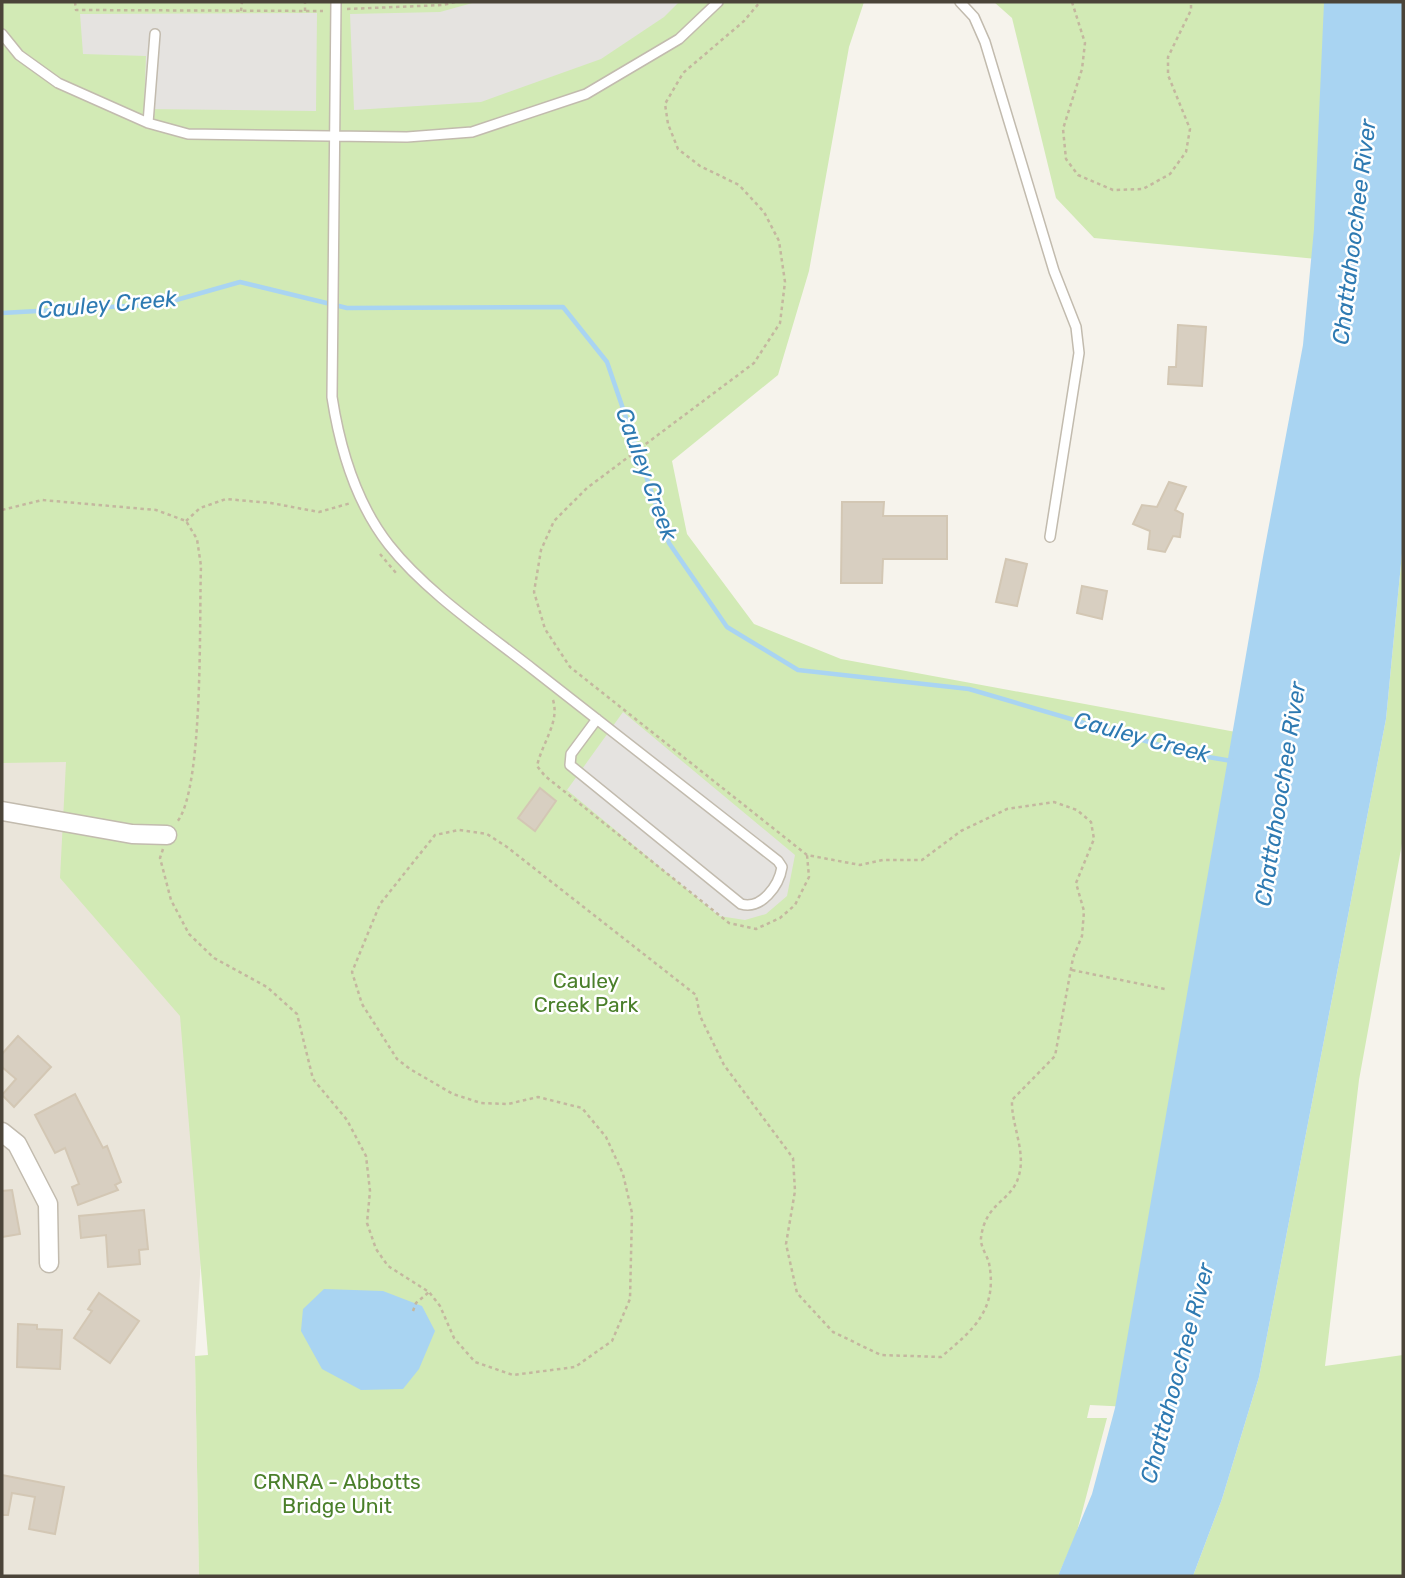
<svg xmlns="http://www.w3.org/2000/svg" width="1405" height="1578" viewBox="0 0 1405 1578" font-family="Rubik,sans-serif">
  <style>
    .residential { fill: #eae5da }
    .green { fill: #d2eab5 }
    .parking { fill: #e5e3e0 }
    .water { fill: #a9d4f2 }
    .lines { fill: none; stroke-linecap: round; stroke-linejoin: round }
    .stream { stroke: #a9d4f2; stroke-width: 4.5 }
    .building { fill: #d8cfc1; stroke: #d3c7b4; stroke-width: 2 }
    .service-casing { stroke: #c2bbae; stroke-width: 12 }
    .minor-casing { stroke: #c2bbae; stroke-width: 21 }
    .path { stroke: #c4b79f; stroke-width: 2.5; stroke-dasharray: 3.5 3.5; stroke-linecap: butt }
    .service { stroke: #fff; stroke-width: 9 }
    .minor { stroke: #fff; stroke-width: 18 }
    .labels { text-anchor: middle; stroke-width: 5; stroke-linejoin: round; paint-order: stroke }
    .park-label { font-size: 21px; fill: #4a7f2a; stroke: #fff }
    .water-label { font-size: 23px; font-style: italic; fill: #2e7ab2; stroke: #fff }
  </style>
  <rect width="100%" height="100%" fill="#f6f3ec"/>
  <path class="residential" d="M2,364L226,852L195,1356L199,1576H2Z"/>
  <path class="green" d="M2,2H864L849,47L809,271L778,375L672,461L687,534L754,624L841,659L1252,735L1130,1407L1090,1405L1087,1418H1107L1076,1535L1058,1576H199L195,1356L208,1355L180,1016L60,878L66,762L2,763Z
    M994,2H1341L1327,260L1094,238L1056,198L1012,18Z
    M1403,543V838L1359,1080L1325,1366L1403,1355V1576H1193L1222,1499L1259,1377L1386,719Z"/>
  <path class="parking" d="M476,2H679L664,17L601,59L481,102L354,110L350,14L440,12Z
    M317,13L316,111L144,109L146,56L83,54L80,14Z
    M623,712L795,855L787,896L766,914L745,920L719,916L567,790Z"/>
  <path class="water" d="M1324,2H1403V543L1386,719L1259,1377L1222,1499L1193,1576H1058L1092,1494L1115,1408L1263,557L1303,345L1314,229Z
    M324,1289L383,1291L422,1306L435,1331L419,1369L403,1389L361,1390L322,1369L301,1331L303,1309Z"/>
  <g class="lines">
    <path class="stream" d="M2,313L162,304L240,282L347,308L563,307L607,362L669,543L727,627L798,670L969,689L1190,754L1232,761"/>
  </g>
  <path class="building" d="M1178,325L1206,327L1202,386L1168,384L1169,367H1176Z
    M1169,482L1186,487L1175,510L1183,514L1180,537L1173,536L1165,552L1148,549L1150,531L1133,524L1142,505L1157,507Z
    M842,502H884L883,516H947V559H883L882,583H841Z
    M1006,559L1027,564L1017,606L996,602Z
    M1082,586L1107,591L1102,619L1077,613Z
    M540,788L556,801L535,831L518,818Z
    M18,1036L51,1067L14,1107L2,1095L16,1079L2,1067V1054Z
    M75,1094L103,1148L107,1146L121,1182L115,1185L118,1190L78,1205L72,1187L79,1184L65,1148L55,1153L35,1115Z
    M12,1190L20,1234L2,1237V1191Z
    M144,1210L148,1249L139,1250L140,1264L108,1267L106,1235L81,1238L79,1216Z
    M99,1293L139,1321L110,1363L74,1338L92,1311L88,1309Z
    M18,1324L37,1325V1329L62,1330L60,1369L17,1367Z
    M2,1475L64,1487L55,1534L29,1529L35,1497L12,1493L8,1515H2Z"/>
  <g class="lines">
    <defs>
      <path id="service" d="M336,2L332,397C340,449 356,503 389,545C426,592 487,633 534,670C615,733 696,797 778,861L782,867C779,886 761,910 741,904L570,765L571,754L597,719
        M960,2L974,17L985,42L1054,271L1076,327L1079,353L1050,537
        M2,34L19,55L58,83L148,123L188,134L407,137L472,132L586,94L679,39L718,2
        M148,123L155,34"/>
      <path id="minor" d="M2,811L132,834L167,835
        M2,1132L17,1144L48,1204L49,1263"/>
    </defs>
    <use href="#service" class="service-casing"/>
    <use href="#minor" class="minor-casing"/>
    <path class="path" d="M75,2L76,10L323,11
      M1072,2L1085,43L1082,69L1063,129L1066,159L1078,175L1113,190L1143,189L1170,174L1186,152L1190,129L1168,75V57L1191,10V2
      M347,9L443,5L455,2
      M241,11L242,2
      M305,11V2
      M2,510L42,500L156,510L186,521L197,539L201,566C199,616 204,789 177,822
      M186,521L200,508L226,499L271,503L319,512L351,503
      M380,554L396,573
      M553,700C560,722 542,743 537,766L545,776L729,923L756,929L780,918L795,905L809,877L807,855
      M163,849L160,858L171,900L189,934L214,958L267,987L297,1014L313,1079L347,1120L366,1156L370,1191L367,1223L376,1249L388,1266L429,1292L440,1306L454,1338L475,1362L513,1375L575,1367L612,1341L630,1299L632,1213L623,1174L606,1137L582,1108L538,1097L508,1104L481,1103L453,1094L410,1069L397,1059L362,1004L352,972L380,904L435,835L459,830L487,834L507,847L696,995L700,1016L724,1065L793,1158L795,1191L786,1244L797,1293L833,1332L881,1355L941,1357C973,1330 998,1310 989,1263C987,1255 980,1246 981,1238C985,1202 1013,1201 1019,1175C1026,1151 1011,1124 1012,1100L1055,1056L1073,958L1082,936L1084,911L1076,883L1094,839L1091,822L1077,810L1054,802L1007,809L961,831L922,860H883L860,865L807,855L570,667L545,629L534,592L541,550L554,521L587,488L754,363L780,323L785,282L779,241L764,212L739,185L700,166L678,149L668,124L665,104L683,73L744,21L760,2
      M1072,970L1165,989
      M413,1311L416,1303L429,1292"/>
    <use href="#service" class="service"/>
    <use href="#minor" class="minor"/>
  </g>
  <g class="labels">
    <g class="park-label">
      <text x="586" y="988">Cauley<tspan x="586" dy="24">Creek Park</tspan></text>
      <text x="337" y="1489">CRNRA - Abbotts<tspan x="337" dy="24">Bridge Unit</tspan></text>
    </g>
    <g class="water-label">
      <text transform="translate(1354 232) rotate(-83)" y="8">Chattahoochee River</text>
      <text transform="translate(107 304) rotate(-5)" y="8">Cauley Creek</text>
      <text transform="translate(647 474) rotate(70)" y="8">Cauley Creek</text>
      <text transform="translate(1142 737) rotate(15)" y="8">Cauley Creek</text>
      <text transform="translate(1280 794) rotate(-81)" y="8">Chattahoochee River</text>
      <text transform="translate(1177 1373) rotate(-75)" y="8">Chattahoochee River</text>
    </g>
  </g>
  <rect width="1405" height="1578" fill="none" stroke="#4b4439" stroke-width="7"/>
</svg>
